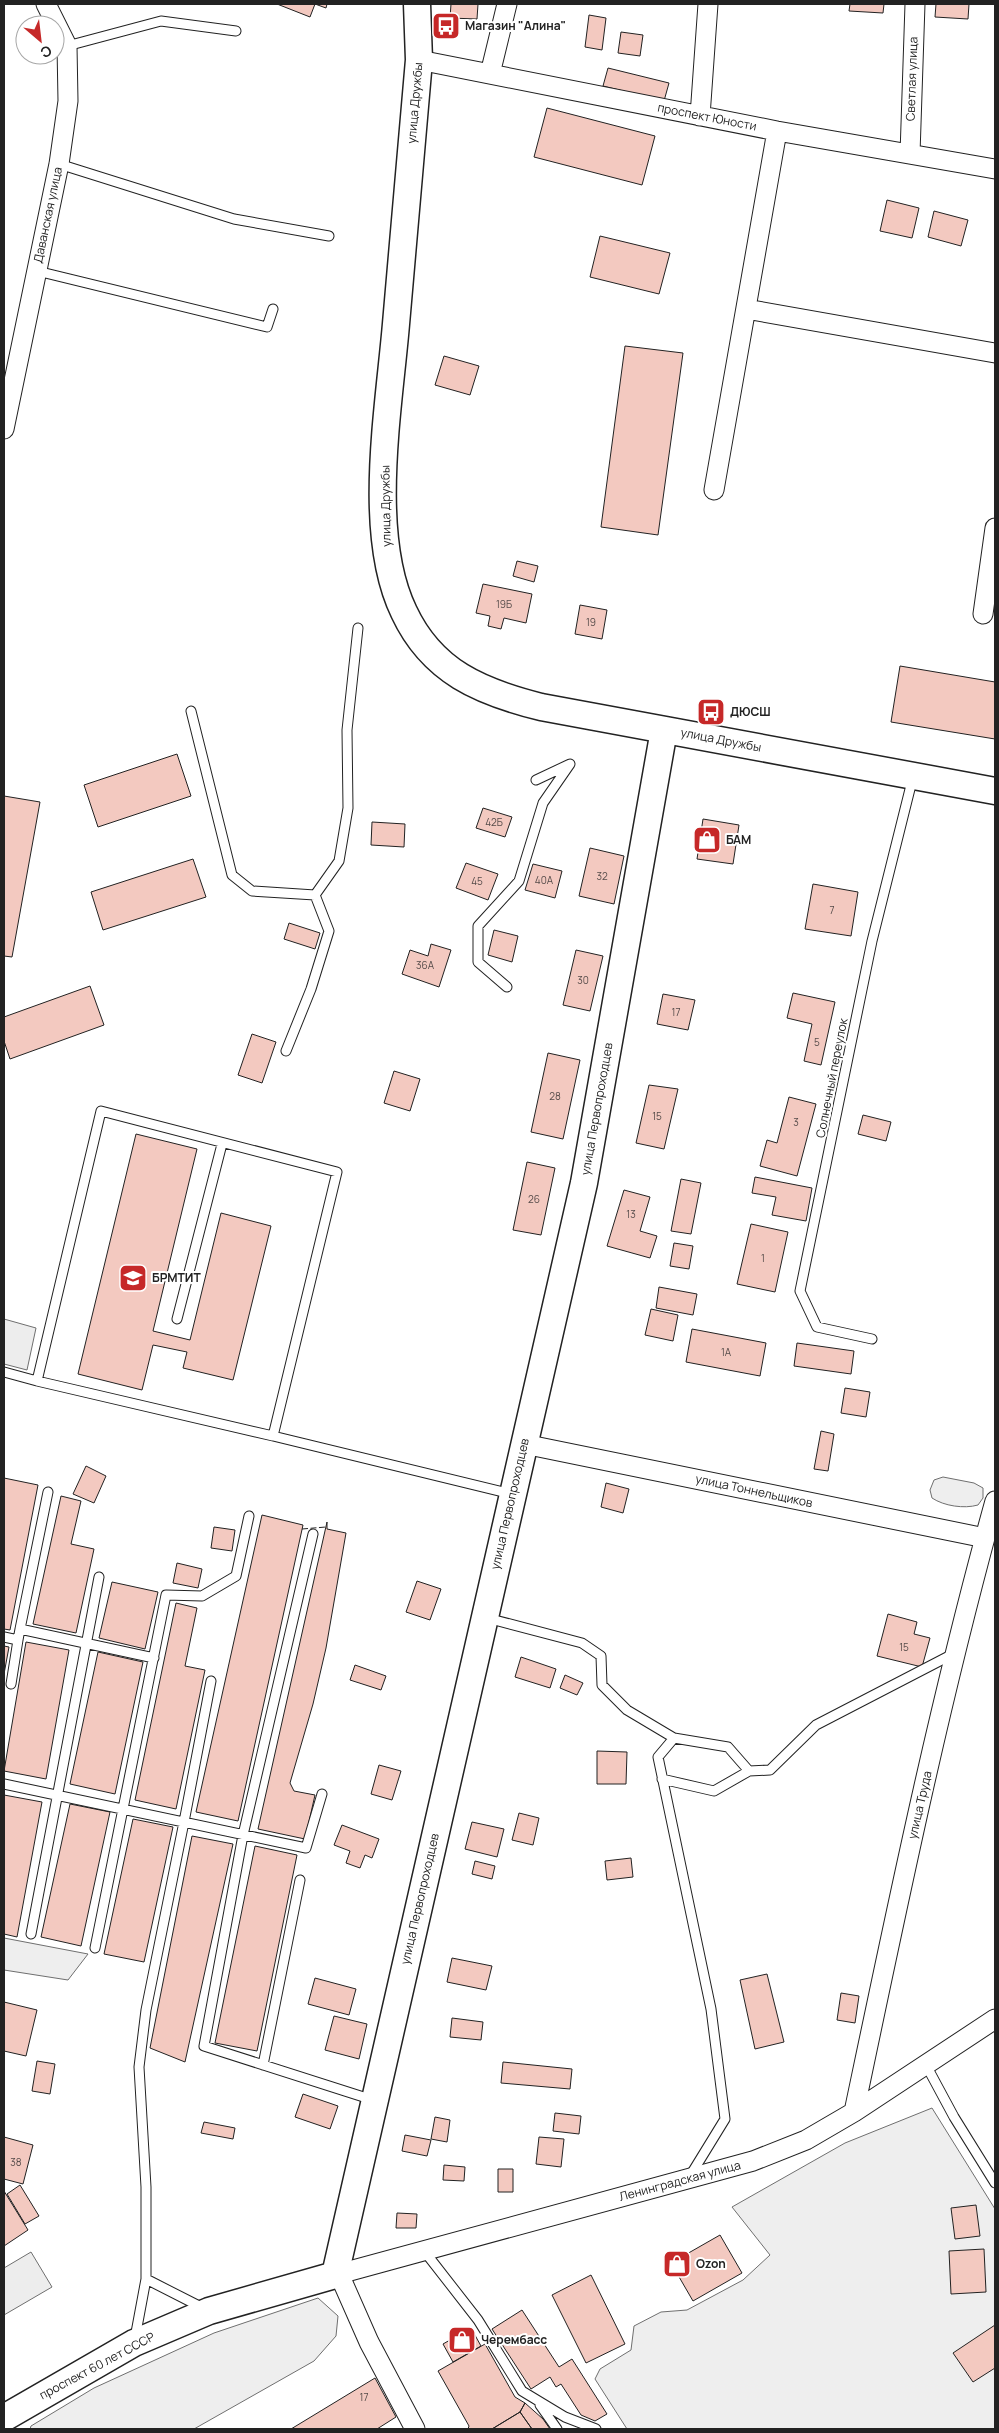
<svg xmlns="http://www.w3.org/2000/svg" width="999" height="2433" viewBox="0 0 999 2433" font-family="Manrope,sans-serif">
  <style>
    .green { fill: #eee; stroke: #6f6f6f }
    .parking { fill: #ededed; stroke: #6f6f6f }
    .building { fill: #f3c9c0; stroke: #222 }
    .lines { fill: none; stroke-linecap: round; stroke-linejoin: round }
    .lane-casing { stroke: #222; stroke-width: 11 }
    .street-casing { stroke: #222; stroke-width: 21 }
    .secondary-casing { stroke: #222; stroke-width: 29 }
    .lane { stroke: #fff; stroke-width: 9 }
    .street { stroke: #fff; stroke-width: 19 }
    .secondary { stroke: #fff; stroke-width: 26 }
    .fence { stroke: #222; stroke-width: 1; stroke-dasharray: 6 2.5; stroke-linecap: butt }
    .labels { text-anchor: middle; stroke-width: 4; stroke-linejoin: round; paint-order: stroke }
    .number-label { font-size: 10px; fill: #564c4a }
    .poi-label { font-size: 12px; font-weight: bold; fill: #222; stroke: #fff; text-anchor: start }
    .street-label { font-size: 12px; fill: #222; stroke: #fff }
  </style>
  <rect width="100%" height="100%" fill="#fff"/>
  <path class="green" d="M943,1477L974,1483L983,1488V1498L978,1505C964,1509 944,1506 932,1498L930,1490L934,1480Z
    M4,1938L88,1954L68,1980L4,1970Z
    M932,2108L995,2209V2429H627L595,2379L600,2369L631,2350L634,2326L661,2312L687,2310L743,2280L770,2255L732,2207L845,2143Z
    M318,2298L338,2316L336,2336L314,2361L194,2429H30L31,2426L94,2388L214,2333Z"/>
  <path class="parking" d="M4,1319L36,1328L27,1370L4,1364Z
    M31,2252L52,2287L4,2315V2268Z"/>
  <path class="building" d="M277,4H327L326,8L315,4L310,17Z
    M451,4H478L477,19L450,18Z
    M850,4H884L883,13L849,11Z
    M936,4H969L968,19L935,17Z
    M589,15L606,18L602,50L585,47Z
    M621,32L643,35L640,56L618,53Z
    M608,68L669,83L664,101L603,86Z
    M547,108L655,136L642,185L534,157Z
    M887,200L919,208L912,238L880,231Z
    M934,211L968,220L961,246L928,237Z
    M600,236L670,253L659,294L590,277Z
    M625,346L683,353L658,535L601,527Z
    M444,356L479,366L470,395L435,385Z
    M517,561L538,566L534,582L513,576Z
    M483,584L532,594L526,623L504,618L501,629L488,626L490,616L476,613Z
    M580,605L607,610L602,639L575,634Z
    M900,666L995,682V739L891,722Z
    M177,754L191,796L98,827L84,785Z
    M4,796L40,802L12,957L4,956Z
    M483,808L512,817L505,837L476,828Z
    M703,819L739,825L733,864L697,859Z
    M372,822L405,824L404,847L371,845Z
    M590,848L624,856L614,904L579,896Z
    M193,859L206,897L103,930L91,892Z
    M466,863L498,874L488,900L456,888Z
    M533,864L562,871L555,898L525,890Z
    M813,884L858,892L851,936L805,929Z
    M289,923L320,933L315,949L284,939Z
    M494,930L518,936L512,962L488,955Z
    M431,944L451,950L439,987L402,974L410,950L428,956Z
    M576,950L603,956L590,1011L563,1005Z
    M90,986L104,1025L10,1059L4,1041V1017Z
    M793,993L835,1002L821,1065L804,1061L812,1024L787,1018Z
    M663,994L695,1000L688,1030L657,1024Z
    M252,1034L276,1042L262,1083L238,1075Z
    M548,1053L580,1060L563,1139L531,1132Z
    M394,1071L420,1079L410,1111L384,1103Z
    M649,1085L678,1089L664,1149L636,1143Z
    M789,1097L816,1104L797,1176L760,1166L767,1140L777,1143Z
    M863,1115L891,1122L886,1141L858,1134Z
    M136,1134L197,1149L153,1331L190,1340L221,1213L271,1226L233,1380L183,1368L187,1352L153,1345L142,1390L78,1374Z
    M527,1162L555,1168L541,1235L513,1230Z
    M755,1177L812,1188L806,1221L772,1215L776,1197L752,1193Z
    M681,1179L701,1183L691,1234L671,1231Z
    M624,1190L650,1197L640,1231L657,1236L650,1258L607,1246Z
    M751,1224L788,1232L775,1292L737,1284Z
    M674,1243L693,1246L689,1269L670,1266Z
    M659,1287L697,1294L693,1315L656,1308Z
    M651,1309L678,1315L673,1341L645,1335Z
    M692,1329L766,1343L760,1376L686,1362Z
    M797,1343L854,1351L851,1374L794,1366Z
    M845,1388L870,1392L866,1417L841,1413Z
    M821,1431L834,1434L828,1471L814,1469Z
    M86,1466L106,1476L94,1503L73,1494Z
    M4,1478L38,1485L10,1630L4,1629Z
    M606,1483L629,1489L623,1513L601,1507Z
    M61,1496L81,1501L71,1544L94,1549L76,1633L33,1624Z
    M262,1515L303,1525L238,1821L196,1812Z
    M327,1522V1529L346,1533L326,1648L313,1704L290,1783L294,1791L315,1795L305,1839L258,1829Z
    M214,1527L235,1530L232,1551L211,1548Z
    M177,1563L202,1569L198,1588L173,1583Z
    M417,1581L441,1589L430,1620L406,1612Z
    M112,1582L158,1592L145,1649L99,1638Z
    M176,1603L197,1608L185,1666L205,1670L176,1809L135,1800Z
    M888,1614L917,1622L914,1634L930,1638L922,1667L877,1656Z
    M26,1642L69,1650L46,1779L4,1771Z
    M4,1646L9,1647L4,1674Z
    M98,1652L143,1662L115,1794L70,1784Z
    M521,1657L556,1669L550,1688L515,1677Z
    M355,1665L386,1676L381,1690L350,1680Z
    M565,1675L583,1683L577,1695L560,1688Z
    M597,1751L627,1752L626,1784H597Z
    M379,1765L401,1771L392,1800L371,1794Z
    M4,1795L42,1802L17,1937L4,1934Z
    M70,1804L110,1812L81,1946L41,1937Z
    M519,1813L539,1818L533,1845L512,1840Z
    M133,1819L173,1827L144,1962L104,1954Z
    M472,1822L504,1829L497,1857L465,1849Z
    M342,1825L379,1839L372,1858L365,1855L360,1868L346,1863L350,1851L334,1845Z
    M192,1836L233,1844L185,2062L150,2048Z
    M255,1846L297,1855L257,2051L215,2043Z
    M631,1858L633,1877L607,1880L605,1861Z
    M475,1861L495,1866L492,1879L472,1874Z
    M452,1958L492,1966L486,1990L447,1982Z
    M767,1974L784,2042L755,2049L740,1980Z
    M315,1978L356,1989L349,2015L308,2004Z
    M841,1993L859,1996L855,2023L837,2020Z
    M4,2002L37,2010L26,2056L4,2051Z
    M334,2016L367,2024L359,2059L325,2050Z
    M452,2018L483,2022L481,2040L450,2037Z
    M37,2061L55,2064L50,2094L32,2091Z
    M503,2062L572,2069L570,2089L501,2083Z
    M303,2094L338,2106L330,2129L295,2117Z
    M555,2113L581,2116L579,2134L553,2131Z
    M435,2117L450,2120L447,2142L431,2139Z
    M204,2122L235,2128L233,2139L201,2133Z
    M405,2135L431,2140L427,2156L402,2151Z
    M4,2137L33,2145L23,2184L4,2179Z
    M539,2137L564,2139L561,2167L536,2164Z
    M444,2165L465,2167L464,2181L443,2180Z
    M498,2169H513V2192H498Z
    M20,2185L39,2216L25,2224L7,2194Z
    M4,2191L28,2230L4,2246Z
    M976,2205L980,2236L955,2239L951,2208Z
    M397,2213L417,2214L416,2228H396Z
    M720,2235L742,2273L693,2301L671,2263Z
    M984,2249L986,2292L951,2294L949,2251Z
    M591,2275L625,2344L586,2363L552,2295Z
    M522,2310L559,2367L572,2359L607,2414L595,2421L581,2415L561,2384L556,2387L550,2377L531,2389L492,2329Z
    M995,2325V2368L973,2382L953,2353Z
    M471,2328L481,2346L453,2362L443,2344Z
    M485,2344L515,2397L525,2403L520,2412L492,2429H468L469,2426L438,2371Z
    M375,2378L396,2417L377,2429H291Z
    M525,2403L543,2419L550,2429H532L520,2412Z
    M520,2412L532,2429H492Z"/>
  <g class="lines">
    <defs>
      <path id="lane" d="M67,46L161,21L236,31
        M59,164L234,219L329,236
        M37,271L267,327L273,309
        M191,711L232,875L252,891L315,895
        M507,987L478,962V926L519,881L543,803L570,764L536,780
        M286,1051L311,989L329,931L315,895L339,861L348,808L347,730L358,628
        M177,1319L222,1144
        M872,1339L817,1327L800,1291L872,941L913,777
        M4,1372L37,1381L273,1436L337,1172L101,1111L37,1381
        M273,1436L511,1494
        M313,1534L243,1835L204,2046L373,2100
        M487,1618L582,1643L601,1656L602,1685L627,1710L674,1738
        M20,1629L48,1492
        M4,1637L18,1640L20,1629L154,1658
        M11,1684L18,1640
        M662,1779L714,1791L749,1771
        M4,1784L306,1848L322,1794
        M31,1934L99,1577
        M95,1948L166,1595L202,1596L236,1576L249,1516
        M263,2065L300,1880
        M926,2065L954,2117L995,2183
        M690,2176L725,2119L711,2009L658,1757L674,1738L728,1747L749,1771L770,1770L816,1725L955,1653
        M425,2252L478,2320L522,2391L565,2417L596,2429
        M205,2309L146,2279V2187L139,2067L146,2010L184,1822L211,1681
        M135,2338L146,2279
        M540,2405L557,2429"/>
      <path id="street" d="M419,60L777,131L995,169
        M490,74L507,4
        M700,116L708,4
        M910,154L915,4
        M746,309L995,353
        M4,429L59,164L68,101L67,46L46,4
        M714,490L777,131
        M983,614L995,528
        M524,1444L985,1538
        M854,2112C897,1907 939,1703 995,1501
        M339,2274L369,2342L415,2429
        M335,2275L753,2161L806,2140L854,2112L995,2019"/>
      <path id="secondary" d="M417,4L419,60C411,148 404,236 396,324C389,408 366,534 404,612C432,672 481,692 541,707L995,791
        M4,2418L134,2343L209,2311L335,2275L584,1183L664,730"/>
    </defs>
    <use href="#lane" class="lane-casing"/>
    <use href="#street" class="street-casing"/>
    <use href="#secondary" class="secondary-casing"/>
    <use href="#lane" class="lane"/>
    <use href="#street" class="street"/>
    <use href="#secondary" class="secondary"/>
    <path class="fence" d="M302,1529L326,1527"/>
  </g>
  <defs>
    <symbol id="bus-square" viewBox="-11 -11 22 22"><rect x="-9" y="-9" width="18" height="18" rx="4" fill="#c62828" stroke="#fff"/><path d="M-5-6H5V4H4V6H2V4H-2V6H-4V4H-5ZM-3.5-4V0h7V-4ZM-3.5 1.2v1.5H-2V1.2ZM2 1.2v1.5H3.5V1.2Z" fill="#fff"/></symbol>
    <symbol id="shop-square" viewBox="-11 -11 22 22"><rect x="-9" y="-9" width="18" height="18" rx="4" fill="#c62828" stroke="#fff"/><path d="M-5-2.5h2.3a2.7 3.5 0 0 1 5.4 0H5L5.5 6h-11ZM-1.5-2.5h3a1.5 2.3 0 0 0-3 0Z" fill="#fff"/></symbol>
    <symbol id="university-square" viewBox="-11 -11 22 22"><rect x="-9" y="-9" width="18" height="18" rx="4" fill="#c62828" stroke="#fff"/><path d="M0-5L7-2L0 1L-7-2ZM-4 1L0 2.5L4 1V4Q0 6-4 4Z" fill="#fff"/></symbol>
  </defs>
  <g fill-rule="evenodd">
    <use href="#bus-square" x="430" y="10" width="32" height="32"/>
    <use href="#bus-square" x="695" y="696" width="32" height="32"/>
    <use href="#shop-square" x="691" y="824" width="32" height="32"/>
    <use href="#university-square" x="117" y="1262" width="32" height="32"/>
    <use href="#shop-square" x="661" y="2248" width="32" height="32"/>
    <use href="#shop-square" x="446" y="2324" width="32" height="32"/>
  </g>
  <g class="labels">
    <g class="number-label">
      <text x="504" y="608">19Б</text>
      <text x="591" y="626">19</text>
      <text x="494" y="826">42Б</text>
      <text x="602" y="880">32</text>
      <text x="544" y="884">40А</text>
      <text x="477" y="885">45</text>
      <text x="832" y="914">7</text>
      <text x="425" y="969">36А</text>
      <text x="583" y="984">30</text>
      <text x="676" y="1016">17</text>
      <text x="817" y="1046">5</text>
      <text x="555" y="1100">28</text>
      <text x="657" y="1120">15</text>
      <text x="796" y="1126">3</text>
      <text x="534" y="1203">26</text>
      <text x="631" y="1218">13</text>
      <text x="763" y="1262">1</text>
      <text x="726" y="1356">1А</text>
      <text x="904" y="1651">15</text>
      <text x="16" y="2166">38</text>
      <text x="364" y="2401">17</text>
    </g>
    <g class="poi-label">
      <text x="465" y="30">Магазин "Алина"</text>
      <text x="730" y="716">ДЮСШ</text>
      <text x="726" y="844">БАМ</text>
      <text x="152" y="1282">БРМТИТ</text>
      <text x="696" y="2268">Ozon</text>
      <text x="481" y="2344">Черембасс</text>
    </g>
    <g class="street-label">
      <text transform="translate(912 79) rotate(-88)" y="4">Светлая улица</text>
      <text transform="translate(415 103) rotate(-85)" y="4">улица Дружбы</text>
      <text transform="translate(707 117) rotate(11)" y="4">проспект Юности</text>
      <text transform="translate(48 215) rotate(-78)" y="4">Даванская улица</text>
      <text transform="translate(386 506) rotate(-91)" y="4">улица Дружбы</text>
      <text transform="translate(721 740) rotate(11)" y="4">улица Дружбы</text>
      <text transform="translate(832 1078) rotate(-79)" y="4">Солнечный переулок</text>
      <text transform="translate(597 1109) rotate(-80)" y="4">улица Первопроходцев</text>
      <text transform="translate(754 1491) rotate(12)" y="4">улица Тоннельщиков</text>
      <text transform="translate(510 1504) rotate(-77)" y="4">улица Первопроходцев</text>
      <text transform="translate(920 1805) rotate(-77)" y="4">улица Труда</text>
      <text transform="translate(420 1899) rotate(-77)" y="4">улица Первопроходцев</text>
      <text transform="translate(680 2181) rotate(-15)" y="4">Ленинградская улица</text>
      <text transform="translate(97 2366) rotate(-28)" y="4">проспект 60 лет СССР</text>
    </g>
  </g>
  <rect width="999" height="2433" fill="none" stroke="#222222" stroke-width="10"/>
  <g transform="translate(40 40) rotate(152)"><circle r="24" fill="#ffffff" stroke="#a7a7a7"/>
  <path d="M0-4L9 19L0 12L-9 19Z" fill="#c62828"/>
  <text y="-8" font-size="14" font-weight="bold" text-anchor="middle" fill="#222222">С</text>
  </g>
</svg>
